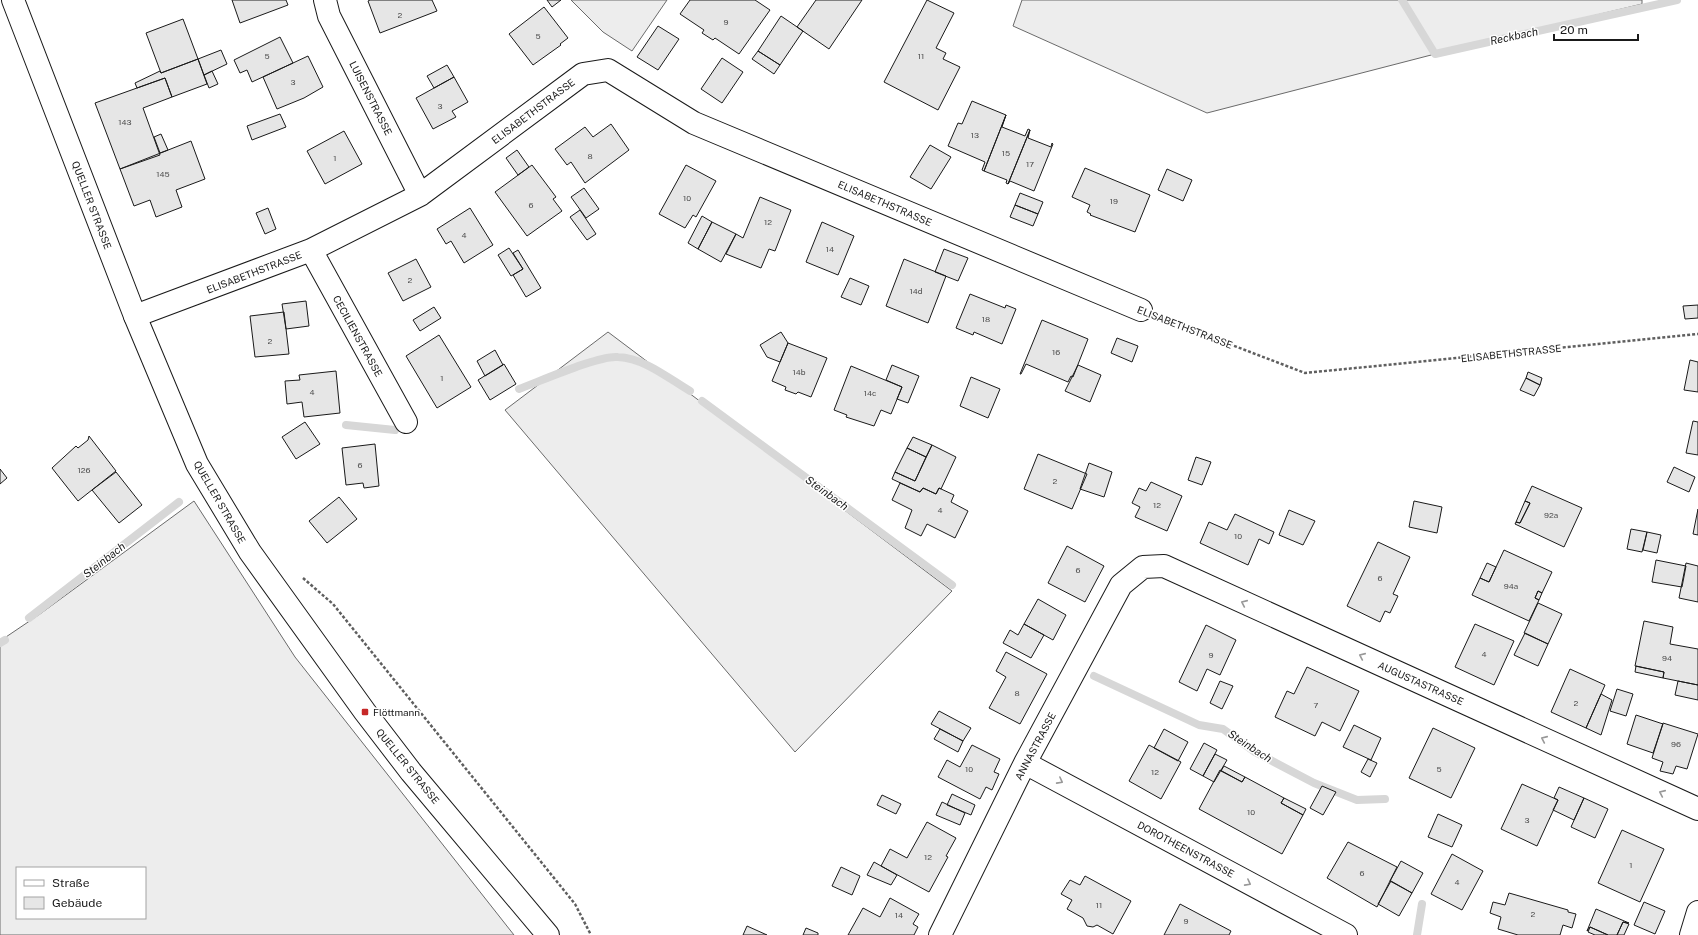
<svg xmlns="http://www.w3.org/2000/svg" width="1698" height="935" viewBox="0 0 1698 935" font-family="'Public Sans',sans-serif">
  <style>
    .built { fill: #ededed; stroke: #6a6a6a; fill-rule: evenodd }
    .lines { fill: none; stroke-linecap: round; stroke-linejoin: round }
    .stream { stroke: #d7d7d7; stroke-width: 8 }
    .building { fill: #e6e6e6; stroke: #1a1a1a }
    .street-casing { stroke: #1a1a1a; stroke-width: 24 }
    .secondary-casing { stroke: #1a1a1a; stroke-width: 24 }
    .path { stroke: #5f5f5f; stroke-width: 2.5; stroke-dasharray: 3 2; stroke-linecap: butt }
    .street { stroke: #fff; stroke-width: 22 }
    .secondary { stroke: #fff; stroke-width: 22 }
    .oneway { stroke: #989898 }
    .poi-dot { fill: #c62828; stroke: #fff; stroke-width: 1.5 }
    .labels { text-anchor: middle; stroke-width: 3; stroke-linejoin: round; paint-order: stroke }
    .number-label { font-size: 8px; fill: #4d4d4d }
    .street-label { font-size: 10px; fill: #1a1a1a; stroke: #fff }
    .poi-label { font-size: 10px; fill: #1a1a1a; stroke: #fff; text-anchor: start }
    .water-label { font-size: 11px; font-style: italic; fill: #1a1a1a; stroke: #fff }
  </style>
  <rect width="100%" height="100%" fill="#fff"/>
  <path class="built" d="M571,0H667L632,51L603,32Z
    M1022,0H1642V4L1435,54L1207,113L1013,26Z
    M608,332L952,591L795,752L505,410Z
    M194,501L295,657L514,935H0V641L40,614ZM17,868H145V918H17Z"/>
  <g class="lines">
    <path class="stream" d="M1402,0L1435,54L1677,0
      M519,389C541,381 599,355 618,357C644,358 668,378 690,391
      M702,401L952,585
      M346,425L395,430
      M29,618L179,502
      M0,643L5,640
      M1094,676L1199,725L1223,729L1255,752L1314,783L1357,800L1385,799
      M1417,935L1422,904"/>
  </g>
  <path class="building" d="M232,0H286L288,5L240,23Z
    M370,0H432L437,11L380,33L368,1Z
    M547,0H561L552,7Z
    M690,0H755L770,10L739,54L715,38L713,40L702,33L704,30L680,14Z
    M816,0H862L829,49L797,27Z
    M927,0L954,13L936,48L946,53L943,59L960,67L938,110L884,82Z
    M544,7L568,38L560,44L561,45L533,65L509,34Z
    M781,16L803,31L780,65L758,51Z
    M183,19L198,59L161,73L146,33Z
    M658,26L679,39L658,70L637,57Z
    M280,37L293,63L252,82L247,70L240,73L234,60Z
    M221,50L227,64L204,75L198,59Z
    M758,51L780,65L774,74L752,59Z
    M308,56L323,87L304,98L277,109L263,77Z
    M722,58L743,72L722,103L701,89Z
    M198,59L207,84L172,97L165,78L137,88L135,83L160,71L161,73Z
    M447,65L454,77L434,88L427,76Z
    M212,71L218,84L209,88L204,75Z
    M454,77L468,102L452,111L456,117L433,129L416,98Z
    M165,78L172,97L143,108L160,155L120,169L95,103Z
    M972,101L1006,115L984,171L982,170L985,162L948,146L958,123L962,124Z
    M280,114L286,127L252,140L247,126Z
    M1006,115L1002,127L1025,136L1028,129L1030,130L1008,184L1006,183L1007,180L984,171Z
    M611,124L629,150L585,183L571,162L567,165L555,149L585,127L593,137Z
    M1030,130L1028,138L1051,147L1052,143L1053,144L1034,191L1010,181L1008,184Z
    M344,131L362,164L325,184L307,151Z
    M161,134L168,150L160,153L154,137Z
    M191,141L205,179L176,190L182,207L156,217L150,200L134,206L120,169Z
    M930,145L951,157L931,189L910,177Z
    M517,150L529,167L518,175L506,158Z
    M532,165L556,197L553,199L562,211L527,236L495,192Z
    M686,165L716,181L696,217L693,215L685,228L659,214Z
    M1085,168L1150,195L1135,232L1090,215L1091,214L1087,212L1090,205L1072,197Z
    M1167,169L1192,180L1183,201L1158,190Z
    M584,188L599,209L586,218L571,197Z
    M1020,193L1043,202L1038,214L1015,205Z
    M760,197L791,210L775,251L769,249L761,268L726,254L736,234L743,238Z
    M1015,205L1038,214L1033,226L1010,217Z
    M268,208L276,229L265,234L256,213Z
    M470,208L493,245L464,263L451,241L446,244L437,229Z
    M580,210L596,234L587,240L570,217Z
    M702,216L712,222L698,249L688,243Z
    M712,222L736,234L721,262L698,249Z
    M822,222L854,236L838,275L806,262Z
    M509,248L523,269L511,276L498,255Z
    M944,249L968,258L958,281L935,272Z
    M518,250L541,288L526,297L513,275L523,269L513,253Z
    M416,259L431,287L403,301L388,273Z
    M904,259L946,276L928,323L886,306Z
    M850,278L869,286L861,305L841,297Z
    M970,294L1005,308L1006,305L1016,309L1002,344L974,332L973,335L956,328Z
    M306,301L309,326L286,329L282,304Z
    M1698,305V318L1685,319L1683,306Z
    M434,307L441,318L420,331L413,320Z
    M284,312L289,354L255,357L250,316Z
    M1042,320L1088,339L1073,377L1071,376L1068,382L1026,364L1021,374H1020Z
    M781,332L788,343L780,362L767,357L760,345Z
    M439,335L471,387L437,408L406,356Z
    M1117,338L1138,346L1132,362L1111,353Z
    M788,343L827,358L811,397L798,392L796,394L785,390L786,387L772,381Z
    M495,350L503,365L485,376L477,361Z
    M1690,360L1698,362V392L1684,390Z
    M504,364L516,384L490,400L478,380Z
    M892,365L919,376L908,403L897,399L902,387L886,380Z
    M1078,365L1101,375L1090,402L1065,391Z
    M851,366L902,387L891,414L881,410L874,426L846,417L847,415L834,410Z
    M336,371L340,413L304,417L302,402L287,404L285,381L300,380L299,375Z
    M1528,372L1542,378L1540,385L1526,378Z
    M971,377L1000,389L988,418L960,406Z
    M1526,378L1540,385L1534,396L1520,390Z
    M1693,421L1698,422V455L1686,453Z
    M305,422L320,444L296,459L282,437Z
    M89,436L116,471L78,501L52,468L76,446L78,448L88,440Z
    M913,437L932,445L926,457L907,448Z
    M375,444L379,486L364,488L363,483L346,485L342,448Z
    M932,445L956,457L941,489L939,488L936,494L923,488L920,492L892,479L895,472L915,481Z
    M907,448L926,457L915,481L895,472Z
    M1038,454L1087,474L1072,509L1024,489Z
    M1196,457L1211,462L1202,485L1188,480Z
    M1089,463L1112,472L1104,497L1080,489Z
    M1674,467L1695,477L1689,492L1667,482Z
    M0,469L7,478L0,484Z
    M116,472L142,505L119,523L92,490Z
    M1151,482L1182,496L1167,531L1135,517L1140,507L1132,503L1139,488L1146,491Z
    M900,483L920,492L923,488L936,494L939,488L954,495L951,502L968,511L955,538L927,524L921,536L905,528L912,510L892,500Z
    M1532,486L1582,508L1564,547L1515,524L1516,522L1520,523L1530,503L1525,501Z
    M339,497L357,519L327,543L309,521Z
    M1414,501L1442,507L1437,533L1409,527Z
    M1525,501L1530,503L1520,523L1516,522Z
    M1698,509V535L1693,534Z
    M1289,510L1315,521L1303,545L1279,535Z
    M1235,514L1274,532L1269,544L1259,539L1248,565L1200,543L1209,522L1227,530Z
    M1631,529L1647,532L1642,552L1627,549Z
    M1647,532L1661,535L1657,553L1643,550Z
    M1378,542L1410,557L1393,594L1398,596L1390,613L1385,611L1380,622L1347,606Z
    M1067,546L1104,566L1085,602L1048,583Z
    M1504,550L1552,572L1542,593L1538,591L1535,598L1539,600L1529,621L1472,595L1480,578L1489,582Z
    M1656,560L1686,566L1682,587L1652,582Z
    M1487,563L1496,567L1489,582L1480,578Z
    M1686,563L1698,566V602L1679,598Z
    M1538,591L1542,593L1539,600L1535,598Z
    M1038,599L1066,615L1053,640L1024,624Z
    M1538,603L1562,614L1548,644L1524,633Z
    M1644,621L1673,627L1670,644L1698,649V685L1663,678L1664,672L1635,666Z
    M1024,624L1044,635L1031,658L1003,643L1010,630L1018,635Z
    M1475,624L1514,641L1494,685L1455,667Z
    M1206,625L1236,640L1220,675L1207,669L1197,691L1179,682Z
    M1525,633L1548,644L1538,666L1514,655Z
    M1006,652L1047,674L1020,724L989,708L1006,677L996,671Z
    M1636,666L1664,672L1663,678L1635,672Z
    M1307,667L1359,691L1340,731L1322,722L1315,736L1275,717L1287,691L1294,694Z
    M1570,669L1605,685L1586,728L1551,712Z
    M1220,681L1233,686L1222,709L1210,703Z
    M1678,681L1698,685V700L1675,695Z
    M1617,689L1633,694L1626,716L1610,711Z
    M1601,694L1612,700L1601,735L1586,728Z
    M939,711L971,728L963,741L931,724Z
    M1636,715L1663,724L1653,753L1627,744Z
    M1663,723L1698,734L1687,769L1676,766L1673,774L1660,771L1663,762L1652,758Z
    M1354,725L1381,738L1371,760L1343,747Z
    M1433,728L1475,748L1451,798L1409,778Z
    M940,729L963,741L958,752L934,739Z
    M1164,729L1188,742L1178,761L1154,748Z
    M1204,743L1217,750L1203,776L1190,769Z
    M972,745L1000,759L994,772L999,774L992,790L986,787L980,799L938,777L947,760L960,767Z
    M1149,745L1181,762L1161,799L1129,781Z
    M1215,754L1227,760L1214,782L1203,776Z
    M1368,759L1377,763L1370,777L1361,772Z
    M1224,766L1245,777L1242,782L1221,771Z
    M1220,770L1242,782L1245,777L1284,798L1281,803L1303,815L1282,854L1199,809Z
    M1522,784L1558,800L1537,846L1501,829Z
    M1322,786L1336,792L1323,815L1310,808Z
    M1559,787L1584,798L1574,820L1553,810L1558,800L1554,798Z
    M952,794L975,805L971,815L947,805Z
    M882,795L901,804L896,814L877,805Z
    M1284,798L1306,809L1303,815L1281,803Z
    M1584,798L1608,809L1595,838L1571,827Z
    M942,802L965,813L960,825L936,815Z
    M1438,814L1462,825L1452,847L1428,837Z
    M927,822L956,838L946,856L948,857L929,892L881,866L890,849L907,858Z
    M1622,830L1664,849L1640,902L1598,883Z
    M1348,842L1397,867L1377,907L1327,878Z
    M1452,854L1483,871L1462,910L1431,894Z
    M1401,861L1423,873L1412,893L1390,881Z
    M874,862L897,875L891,885L867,875Z
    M841,867L860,876L852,895L832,886Z
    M1085,876L1131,901L1113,934L1097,925L1093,927L1087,926L1083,918L1067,909L1072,900L1061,894L1070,880L1080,885Z
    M1391,881L1412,893L1399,916L1378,904Z
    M1509,893L1568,910V912L1576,914L1572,928L1563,925L1560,935H1518L1498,929L1501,917L1490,913L1493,902L1505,905Z
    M890,898L919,914L913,924L918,927L914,935H848L863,908L880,917Z
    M1644,902L1665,911L1655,934L1634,925Z
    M1180,904L1231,931L1229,935H1164Z
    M1596,909L1629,923L1623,922L1617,935H1608L1590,927L1587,931Z
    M1623,922L1629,924L1624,935H1617Z
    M747,926L767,935H743Z
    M1590,927L1608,935H1595L1588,932Z
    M806,928L818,933V935H803Z"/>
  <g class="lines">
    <defs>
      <path id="street" d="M325,0L329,16L420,195
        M311,250L406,422
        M135,316L311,250L420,195L583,74L608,70L694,123L1141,310
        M1025,763L1346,935
        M940,935L1025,763L1121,585L1143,567L1164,566L1698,809
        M1691,935L1698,912"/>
      <path id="secondary" d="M13,0L135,316L197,464L250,552L365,712L411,772L548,935"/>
    </defs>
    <use href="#street" class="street-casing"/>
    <use href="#secondary" class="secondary-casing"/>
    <path class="path" d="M1164,319L1305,373L1698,334
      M303,578L333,604L575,904L591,935"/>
    <use href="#street" class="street"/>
    <use href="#secondary" class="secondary"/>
  </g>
  <defs><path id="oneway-chevron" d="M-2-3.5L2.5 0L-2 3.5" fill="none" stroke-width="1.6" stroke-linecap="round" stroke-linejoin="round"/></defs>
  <g class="oneway">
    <use href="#oneway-chevron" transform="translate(1244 603) rotate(-156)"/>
    <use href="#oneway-chevron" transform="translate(1362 656) rotate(-156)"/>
    <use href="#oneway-chevron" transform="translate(1544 739) rotate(-156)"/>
    <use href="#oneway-chevron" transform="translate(1060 781) rotate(28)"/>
    <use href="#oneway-chevron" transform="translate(1662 793) rotate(-156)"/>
    <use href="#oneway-chevron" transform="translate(1248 883) rotate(28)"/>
  </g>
  <rect class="poi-dot" x="361" y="708" width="8" height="8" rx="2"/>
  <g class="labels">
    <g class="number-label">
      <text x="400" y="18">2</text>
      <text x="726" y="25">9</text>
      <text x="538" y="39">5</text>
      <text x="267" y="59">5</text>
      <text x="921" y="59">11</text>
      <text x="293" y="85">3</text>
      <text x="440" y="109">3</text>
      <text x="125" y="125">143</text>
      <text x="975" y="138">13</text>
      <text x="1006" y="156">15</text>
      <text x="590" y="159">8</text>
      <text x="335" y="161">1</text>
      <text x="1030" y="167">17</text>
      <text x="163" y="177">145</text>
      <text x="687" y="201">10</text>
      <text x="1114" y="204">19</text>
      <text x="531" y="208">6</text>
      <text x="768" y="225">12</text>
      <text x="464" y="238">4</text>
      <text x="830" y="252">14</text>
      <text x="410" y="283">2</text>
      <text x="916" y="294">14d</text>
      <text x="986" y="322">18</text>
      <text x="270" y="344">2</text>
      <text x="1056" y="355">16</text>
      <text x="799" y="375">14b</text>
      <text x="442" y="381">1</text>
      <text x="312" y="395">4</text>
      <text x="870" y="396">14c</text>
      <text x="360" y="468">6</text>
      <text x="84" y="473">126</text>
      <text x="1055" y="484">2</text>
      <text x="1157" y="508">12</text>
      <text x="940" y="513">4</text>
      <text x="1551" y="518">92a</text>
      <text x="1238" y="539">10</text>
      <text x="1078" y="573">6</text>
      <text x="1380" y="581">6</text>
      <text x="1511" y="589">94a</text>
      <text x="1484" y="657">4</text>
      <text x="1211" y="658">9</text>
      <text x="1667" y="661">94</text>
      <text x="1017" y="696">8</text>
      <text x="1576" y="706">2</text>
      <text x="1316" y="708">7</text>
      <text x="1676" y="747">96</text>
      <text x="969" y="772">10</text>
      <text x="1439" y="772">5</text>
      <text x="1155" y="775">12</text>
      <text x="1251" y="815">10</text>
      <text x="1527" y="823">3</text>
      <text x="928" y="860">12</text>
      <text x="1631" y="868">1</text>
      <text x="1362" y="876">6</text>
      <text x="1457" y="885">4</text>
      <text x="1099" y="908">11</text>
      <text x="1533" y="917">2</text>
      <text x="899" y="918">14</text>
      <text x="1186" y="924">9</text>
    </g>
    <g class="street-label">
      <text transform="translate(371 98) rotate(63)" y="4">LUISENSTRASSE</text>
      <text transform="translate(533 111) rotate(-37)" y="4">ELISABETHSTRASSE</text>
      <text transform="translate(885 203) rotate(23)" y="4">ELISABETHSTRASSE</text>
      <text transform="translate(92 205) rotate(69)" y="4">QUELLER STRASSE</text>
      <text transform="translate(254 272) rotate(-21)" y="4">ELISABETHSTRASSE</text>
      <text transform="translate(1185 327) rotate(21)" y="4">ELISABETHSTRASSE</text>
      <text transform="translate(358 336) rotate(61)" y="4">CECILIENSTRASSE</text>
      <text transform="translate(1511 353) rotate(-6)" y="4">ELISABETHSTRASSE</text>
      <text transform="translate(220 502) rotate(60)" y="4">QUELLER STRASSE</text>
      <text transform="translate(1421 683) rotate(24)" y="4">AUGUSTASTRASSE</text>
      <text transform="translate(1035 746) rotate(-62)" y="4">ANNASTRASSE</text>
      <text transform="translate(408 766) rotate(51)" y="4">QUELLER STRASSE</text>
      <text transform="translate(1186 849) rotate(28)" y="4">DOROTHEENSTRASSE</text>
    </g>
    <g class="poi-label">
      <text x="373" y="716">Flöttmann</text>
    </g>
    <g class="water-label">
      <text transform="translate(1514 36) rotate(-12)" y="4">Reckbach</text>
      <text transform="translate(827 493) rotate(36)" y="4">Steinbach</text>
      <text transform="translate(104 560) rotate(-38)" y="4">Steinbach</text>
      <text transform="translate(1250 746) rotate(33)" y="4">Steinbach</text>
    </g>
  </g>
  <rect x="16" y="867" width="130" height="52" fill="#ffffff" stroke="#a3a3a3"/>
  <rect x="24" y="880" width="20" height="6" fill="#ffffff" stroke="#a3a3a3"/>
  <text x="52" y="887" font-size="12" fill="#1a1a1a">Straße</text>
  <rect x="24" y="897" width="20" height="12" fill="#e6e6e6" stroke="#a3a3a3"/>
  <text x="52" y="907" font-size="12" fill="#1a1a1a">Gebäude</text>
  <path d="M1554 34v6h84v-6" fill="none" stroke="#1a1a1a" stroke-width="2"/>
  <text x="1560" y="34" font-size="12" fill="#1a1a1a" stroke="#ffffff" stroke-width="3" paint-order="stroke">20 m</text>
</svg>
